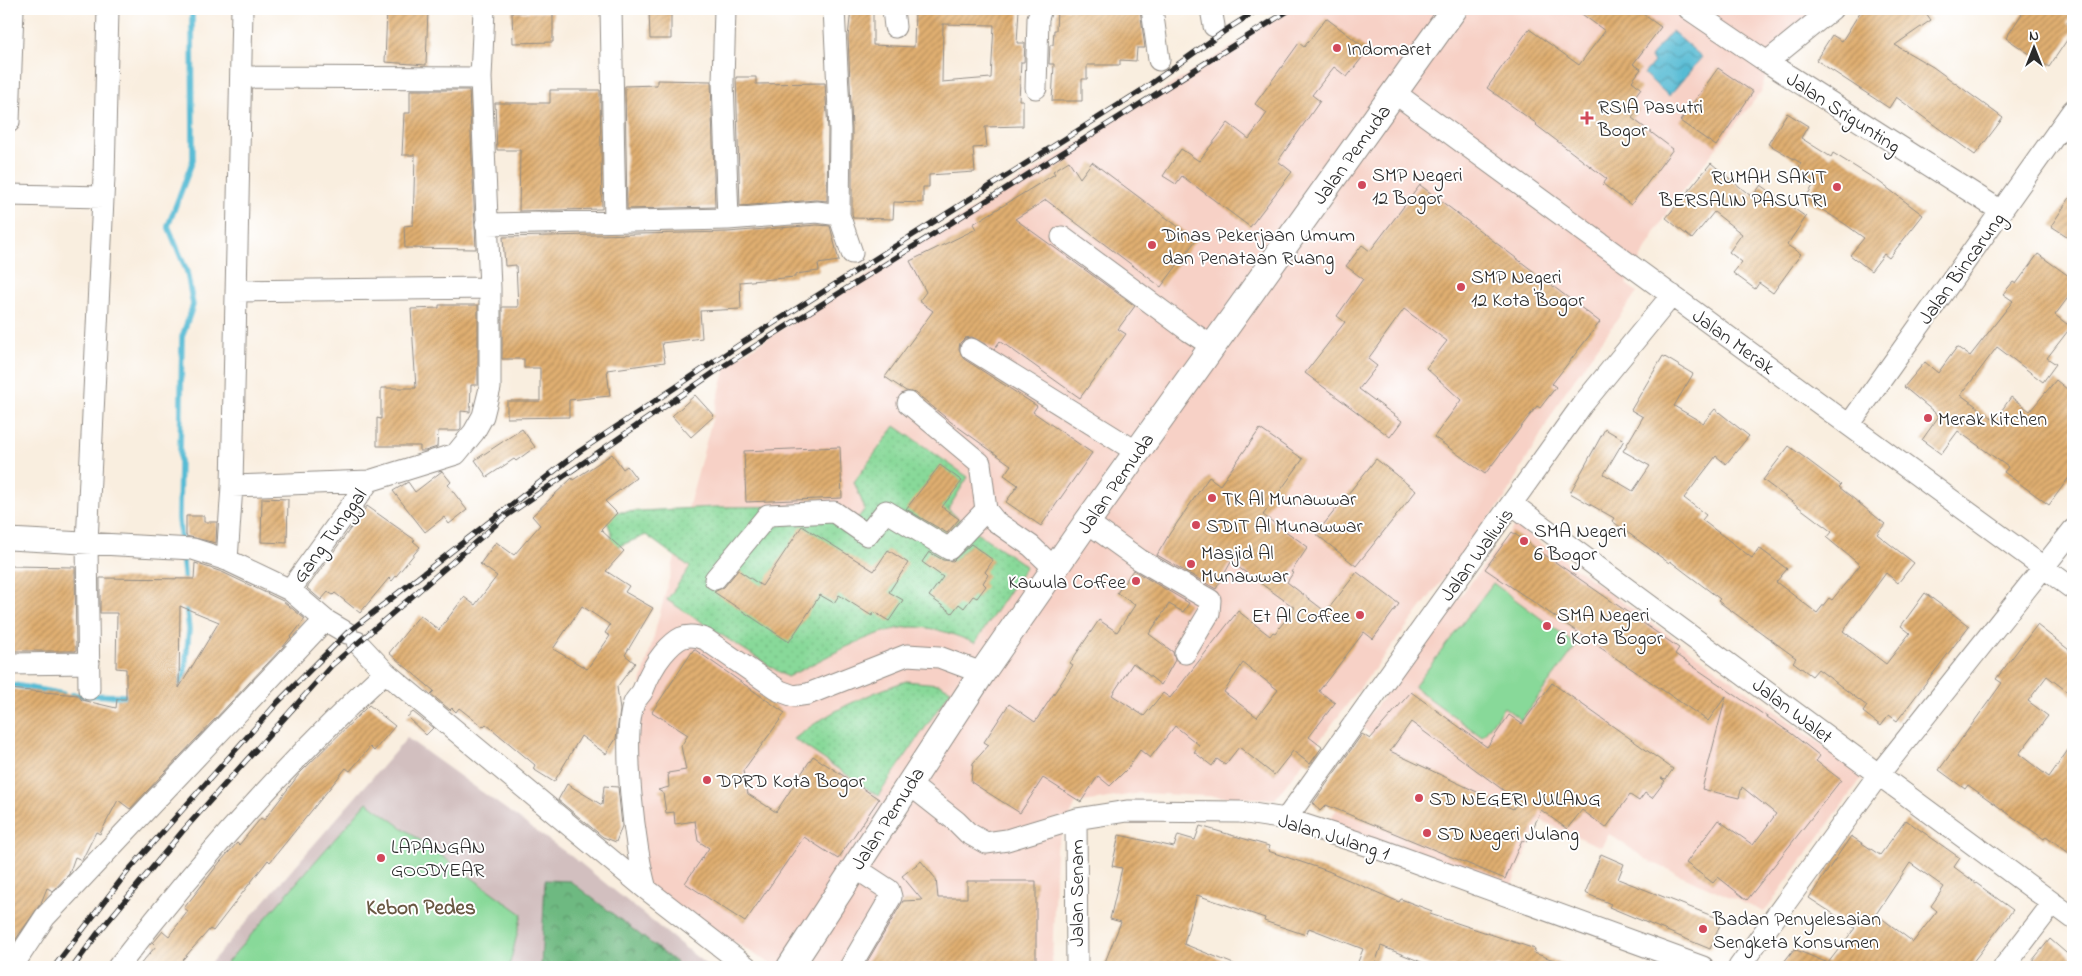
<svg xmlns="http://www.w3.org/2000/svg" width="2082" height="976" viewBox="0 0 2082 976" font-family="'Indie Flower',sans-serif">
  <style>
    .built { fill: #f7d1c6 }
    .industrial { fill: #d2bfbf }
    .grass { fill: url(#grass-dots); stroke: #5a8262 }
    .forest { fill: url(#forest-crowns); stroke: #4c7256 }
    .green { fill: #88d999; stroke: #5a8262 }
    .water { fill: url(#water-waves); stroke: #407380 }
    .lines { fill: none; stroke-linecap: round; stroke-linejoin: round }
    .stream { stroke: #56bbd4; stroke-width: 5.5 }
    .building { fill: url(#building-hatch); fill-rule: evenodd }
    .minor-casing { stroke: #928c85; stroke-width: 23 }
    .major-casing { stroke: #928c85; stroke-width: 28 }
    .minor { stroke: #fff; stroke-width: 21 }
    .major { stroke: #fff; stroke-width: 26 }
    .rail-casing { stroke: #2b2b2b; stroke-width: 5.5 }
    .rail { stroke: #fff; stroke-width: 4; stroke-dasharray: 11; stroke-linecap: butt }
    .poi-dot { fill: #d1495b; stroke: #fff; stroke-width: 2 }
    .labels { text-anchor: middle; stroke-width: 4; stroke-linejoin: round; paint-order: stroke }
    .poi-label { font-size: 20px; fill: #2b2b2b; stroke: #fff; text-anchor: start }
    .street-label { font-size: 20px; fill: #2b2b2b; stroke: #fff }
    .neighbourhood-label { font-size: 21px; font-weight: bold; fill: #6a5944; stroke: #fff }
  </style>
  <defs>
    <pattern id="grass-dots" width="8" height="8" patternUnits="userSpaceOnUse" patternTransform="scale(1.25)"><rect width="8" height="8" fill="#88d999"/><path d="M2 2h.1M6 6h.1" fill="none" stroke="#76ba84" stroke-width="1.8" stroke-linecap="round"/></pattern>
    <pattern id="forest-crowns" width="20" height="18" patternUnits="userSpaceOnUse" patternTransform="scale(1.25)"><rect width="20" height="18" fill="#6eb981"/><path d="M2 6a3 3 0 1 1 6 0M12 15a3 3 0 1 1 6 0" fill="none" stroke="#5b976a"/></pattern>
    <pattern id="water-waves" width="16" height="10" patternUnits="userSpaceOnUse" patternTransform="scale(1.25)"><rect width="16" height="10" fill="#56bbd4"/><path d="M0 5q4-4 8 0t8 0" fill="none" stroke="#4798ac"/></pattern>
    <pattern id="building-hatch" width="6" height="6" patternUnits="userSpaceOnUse" patternTransform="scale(1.25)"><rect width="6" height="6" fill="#e0af71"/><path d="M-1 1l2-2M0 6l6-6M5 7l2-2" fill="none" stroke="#b68f5d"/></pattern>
  </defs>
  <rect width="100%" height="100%" fill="#fff"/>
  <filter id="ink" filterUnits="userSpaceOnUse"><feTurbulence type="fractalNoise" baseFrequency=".02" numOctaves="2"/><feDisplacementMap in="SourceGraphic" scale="10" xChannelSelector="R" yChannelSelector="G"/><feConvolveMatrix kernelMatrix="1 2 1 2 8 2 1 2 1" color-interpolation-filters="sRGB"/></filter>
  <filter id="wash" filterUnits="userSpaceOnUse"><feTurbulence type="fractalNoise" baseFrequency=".0096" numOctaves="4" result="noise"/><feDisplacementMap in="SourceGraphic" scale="20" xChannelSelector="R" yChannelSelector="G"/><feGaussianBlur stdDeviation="1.12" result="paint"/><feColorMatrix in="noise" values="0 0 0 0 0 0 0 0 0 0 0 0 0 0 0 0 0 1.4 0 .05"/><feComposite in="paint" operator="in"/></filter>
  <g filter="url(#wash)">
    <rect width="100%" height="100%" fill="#f9eedf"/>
    <path class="built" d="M1291,9H1829L1770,60L1761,92L1671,205L1626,284L1637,292L1563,395L1505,498L1275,799L1141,793L1076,803L1056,848L1052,967H776L646,889L628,732L727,364Z
      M1515,525L1864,775L1764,912L1649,861L1609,834L1601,847L1540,820L1508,893L1328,822L1381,745L1361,726Z"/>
    <path class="industrial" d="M407,738L579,862L709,967H207Z"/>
    <path class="grass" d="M895,426L968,477L948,509L966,525L1026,566L975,643C955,635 933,626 911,627C875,628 820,661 787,677L667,600L690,567L646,535L612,549L611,532L604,513L714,507L829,506L852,525L865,509L854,482Z
      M906,681L939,684L951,690L878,796L794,739C827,712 865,695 906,681Z"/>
    <path class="forest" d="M545,880L570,881L682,967H541Z"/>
    <path class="green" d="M1493,583L1577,645L1521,720L1504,707L1482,737L1414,687Z
      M367,802L522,914L509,967H223Z"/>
    <path class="water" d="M1672,31L1702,57L1669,96L1644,74L1654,62L1650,57Z"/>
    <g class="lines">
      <path class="stream" d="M181,543L179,518L182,337L193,305L187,272L168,226L193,160L192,9
        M182,552L185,586
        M9,684L63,694
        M174,688L184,678L189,630L186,602
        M72,695L133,696"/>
    </g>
    <g id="blocks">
      <path class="building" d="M387,9H428L426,65L385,62Z
        M649,9H671V39H650Z
        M851,9H873V45L914,47L915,9H1019L1017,43H1025L1024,62H1021L1019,100H1023V126L985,127L987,147L973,148L975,172L929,175V187H923V203L894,202L893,219L853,218L852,213V129L848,37ZM943,24L994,25L991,78L942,82Z
        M1057,9H1140L1145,48H1137L1136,61L1120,60V65H1087V79H1082V101H1052L1054,64H1049L1050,45H1053L1054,30H1056Z
        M1575,9H1636L1661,27L1633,64L1641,69L1632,81L1641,88L1630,103L1639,110L1632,118L1673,149L1631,205L1603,184L1607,179L1536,125L1537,124L1487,88L1529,29L1579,65L1605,31Z
        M1862,9H1923L1931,20L1895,45L1933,67L2003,118L1975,155L1896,97L1889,108L1816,60L1832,35L1842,41Z
        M2025,9H2073V14L2067,23L2073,27V31L2049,67L2006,38Z
        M512,12H553V42L513,43Z
        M1326,18L1368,50L1347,77L1334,67L1312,95L1320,101L1278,161L1292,172L1250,227L1182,176L1176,184L1163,176L1181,149L1199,161L1228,123L1249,139L1267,113L1255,104L1299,43L1304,47Z
        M1718,68L1753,92L1716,146L1680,121Z
        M736,77H756V84L825,83L828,130L827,201L816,200L740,206Z
        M657,80L711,81L715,207L627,209L625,86L657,85Z
        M410,90H469L476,249L405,248L404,226L413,225L415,155H402L404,113H410Z
        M550,90H600L602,209L519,211L520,150H497L495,103H550Z
        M1787,113L1808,126L1801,138L1831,157L1833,153L1878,181L1923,215L1889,258L1884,254L1871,271L1850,255L1864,238L1845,224L1805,199L1816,181L1798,169L1801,163L1768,144Z
        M1069,161L1080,178L1092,162L1196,240L1161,287L1046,200L1015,219L1135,306L1118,329L1126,334L1080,398L1000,341L994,349L972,337L965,338L960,343L959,349L964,359L1037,406L1033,412L1092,453L1041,526L1006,502L1018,485L1004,475L1011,465L951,422L916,393L906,391L885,377L933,311L919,301L926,292L910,261L976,229L973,224L1055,174L1053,171Z
        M1711,163L1752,197L1761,185L1806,217L1787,245L1801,254L1773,293L1759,283L1755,289L1733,273L1742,262L1729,252L1742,234L1714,212L1692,239L1666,218Z
        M1420,185L1600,322L1552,384L1556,387L1540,408L1537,406L1485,474L1434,437L1461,400L1426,368L1447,341L1404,309L1368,359L1377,366L1359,389L1402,421L1390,437L1305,373L1345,322L1337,316L1363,279L1346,266L1362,245L1370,251Z
        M2073,193V240L2051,226Z
        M817,225L830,226L839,261L818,264L819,271L795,274V277L740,282L741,309L700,311L702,338L662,343L665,362L607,370L610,396L569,400V417L507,418V401H540V368H524V359H502V307H518L516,265L505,266L503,237L728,232Z
        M2038,254L2073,279V291L2055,315L2071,327L2047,358L2056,364L2043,382L1997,347L1961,395L1995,420L2011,397L2030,411L2056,380L2073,394V472L2049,505L2004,472L2008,467L1958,431L1941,454L1922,440L1939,416L1904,387L1925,362L1938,373L1957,347L1970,356L2013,301L2003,294L2013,282L2016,284Z
        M439,305H478V385H471L470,412L461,411V428L459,431H438L437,447L425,451H420V446H377V418L381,419V388H416L411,309L439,308Z
        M1663,356L1693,374L1674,406L1703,423L1715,409L1749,436L1726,464L1716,456L1684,498L1706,515L1702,520L1752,558L1759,548L1787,569L1776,582L1817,613L1829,598L1832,600L1860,565L1827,538L1832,532L1763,480L1789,446L1841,485L1839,487L1885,524L1877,534L1914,563L1898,583L1886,573L1843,631L1886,664L1910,633L1901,626L1925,593L1969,626L1897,721L1889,715L1881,726L1863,712L1867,706L1818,669L1812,676L1793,662L1796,658L1718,601L1720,599L1670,561L1669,563L1612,521L1614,518L1570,493L1605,429L1624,440L1604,474L1633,491L1650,466L1623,451L1643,417L1631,410Z
        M695,395L714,416L691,437L672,416Z
        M522,429L535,447L516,461L514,459L487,477L475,460Z
        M1260,429L1303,459L1263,515L1308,547L1291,572L1293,573L1287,582L1326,612L1357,572L1399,604L1373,639L1364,632L1319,691L1335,703L1309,737L1322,747L1310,764L1293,751L1274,775L1239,747L1225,765L1217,759L1212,766L1194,752L1199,745L1175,726L1150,758L1140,750L1128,768L1110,786L1098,776L1081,802L1043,778L1020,813L971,782L973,763L989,745L984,742L1009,704L1035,722L1073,665L1070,663L1099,620L1117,632L1135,605L1117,593L1133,570L1189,603L1183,612L1169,604L1149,634L1173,652L1175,660L1161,685L1133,663L1112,695L1144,716L1163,693L1170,698L1238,611L1270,636L1273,632L1275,633L1295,608L1231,562L1216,589L1157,555L1170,533L1209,477L1220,485ZM1243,663L1278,690L1257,717L1224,692Z
        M840,447L842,498L746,502L744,451Z
        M612,454L623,469L627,466L636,478L605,501L617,513L601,530L624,551L606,571L629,586L625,592L653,608L625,655L635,663L617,687L620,710L616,739L606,754L581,736L554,782L533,769L535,765L486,724L483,727L459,708L456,712L452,708L450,710L431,694L434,691L389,653L420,615L439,630L464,597L475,605L497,576L480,564L496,542L514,555L540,525L532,516L572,478L573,480ZM582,606L610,625L605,633L610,636L587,669L553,649Z
        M1376,459L1416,491L1356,566L1316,534Z
        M940,465L962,481L942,507L959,519L947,533L906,509Z
        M442,471L451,482L448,485L467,510L449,524L444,517L425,532L393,491L408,482L415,492Z
        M262,498L288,499L287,543L261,542Z
        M367,506L415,540L413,541L420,547L392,581L389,578L360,613L335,593L333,595L328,592L321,600L307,588Z
        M186,516H204V522H217L216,543L186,536Z
        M802,526L874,571L888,550L908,563L889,592L903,600L889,621L874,612L872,616L839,595L834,603L820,595L789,642L714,592L724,587L738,570L762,586Z
        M1512,532L1679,648L1675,654L1792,734L1820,756L1816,761L1841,780L1747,900L1718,877L1713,883L1686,863L1718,820L1753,845L1776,814L1742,787L1739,798L1702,789L1726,696L1708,721L1485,569Z
        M971,544L993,560L985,572L988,575L983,583L986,586L977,598L973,596L964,608L959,604L952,613L929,596L943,577L922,562L929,552L943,560L953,561Z
        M195,563L222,572L283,601L305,619L283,647L130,809L118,800L100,834L96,832L82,860L75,857L69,874L53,891L47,888L41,903L9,949V689L78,695L82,700L116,708L117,699H126V669L116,668L117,613H100V578L194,579ZM180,606L219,622L179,688Z
        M9,566L75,567L76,651H10Z
        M2037,625L2073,653V696L2047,676L2028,701L2048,716L2019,754L2049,777L2073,743V856L2046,836L2044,839L1968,785L1965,789L1939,770L2002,683L1996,679Z
        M694,649L785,713L743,771L748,794L776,812L813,756L879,799L838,859L804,837L745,922L685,883L709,848L698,841L695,821L675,824L674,812L666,813L663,793L658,790L669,787L668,773L686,770L681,746L688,735L652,712Z
        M1552,683L1673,769L1666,779L1661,778L1665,781L1652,798L1645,793L1639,801L1630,795L1606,828L1582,810L1567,829L1541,810L1527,842L1522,840L1505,879L1326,805L1320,811L1313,803L1362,734L1370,739L1411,692L1487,747L1509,715L1522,724ZM1411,722L1518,801L1513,809L1390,751Z
        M369,705L395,726L374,751L370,747L350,771L346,768L270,862L268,860L213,931L210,929L176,967H138L156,946L153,943L163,931L169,936L188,911L184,908L220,862L237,843L239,845L261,818L264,820L300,773Z
        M413,712L433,728L426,735L407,717Z
        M567,784L602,805L604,786L618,787L622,826L616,842L603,837L558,800Z
        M1906,820L1960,858L1954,867L2013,910L1969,967H1780L1794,949L1828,963L1855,928L1809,898L1851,836L1880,855ZM1910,863L1944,887L1931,906L1937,911L1913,942L1876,914Z
        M1200,826L1269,846L1268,851L1328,871L1399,902L1401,899L1432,911L1430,914L1535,949L1534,953L1568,965V967H1434L1381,946L1374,967H1356L1363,949L1309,928L1306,935L1264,921L1265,918L1197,895L1184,944L1241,967H1103L1121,922L1110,919L1122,868L1112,866L1119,835L1174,847L1178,835L1195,840Z
        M1601,854L1624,864L1618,879L1720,919V925L1710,949L1609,907L1611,904L1585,893Z
        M921,861L936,879L938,898H967V881H1036V967H967V963L925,964V967H864L903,901L922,900L902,876Z
        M2050,939L2073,959V967H2027Z"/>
    </g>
  </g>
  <g filter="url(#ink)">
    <use href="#blocks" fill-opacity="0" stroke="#928c85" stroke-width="1"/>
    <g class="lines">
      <defs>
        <path id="minor" d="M611,9L615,221
          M725,9L723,82L728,219
          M834,9L840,130L839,215L852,253
          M893,9L895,27
          M1152,9L1159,60
          M1211,9L1214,26
          M1689,9L1767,62L2001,211
          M1767,62L1832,9
          M242,77L481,78
          M1036,88L1038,18L1041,9
          M1395,93L2073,589
          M9,122L13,9
          M9,195L103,197
          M486,224L728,219L817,212L839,215
          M1062,237L1189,331L1212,346
          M236,291L490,288
          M971,349L1137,452
          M908,403L980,463L986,510L995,521L1031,546L1054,568
          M1849,425L2073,110
          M232,486L369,481L456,454L474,432L483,416L490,388V288L481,78L484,9
          M1512,504L2073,918
          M1087,522L1140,560L1210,600L1209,613L1185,653
          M9,539L193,549L227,560L290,590L325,620L347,633
          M227,560L232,486L242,9
          M715,579L768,515L834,512L867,535L886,511L949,549L986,510
          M290,590L369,481
          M357,642L385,672L646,889L747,967
          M9,664L89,663
          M89,689L87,543L104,177L108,9
          M909,784L956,821L968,833L986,843L1007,840L1076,819L1127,811L1240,812L1286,819L1376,848L1703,967
          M1076,819L1077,967
          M1286,819L1582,405L1672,295
          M646,889C635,853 621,737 634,703C636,698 641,695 643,690C648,677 654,665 663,654C676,639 685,631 705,639L780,691L794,696L808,694L907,655L939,657L982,673
          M12,967L45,917L325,620
          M118,967C198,862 288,762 385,672
          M850,967L891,897L889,890L854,867
          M1739,967L1879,774L2073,530
          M2004,967L2053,903"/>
        <path id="major" d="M790,967L982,673L1087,522L1454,9"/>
      </defs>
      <use href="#minor" class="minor-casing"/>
      <use href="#major" class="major-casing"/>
      <use href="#minor" class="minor"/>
      <use href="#major" class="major"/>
      <defs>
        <path id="rail" d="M54,967L128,871L278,702L347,633L580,451L739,345L1142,90L1229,28L1259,9
          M73,967L98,933L182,832L332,665L506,516L722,367L1291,9"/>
      </defs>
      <use href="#rail" class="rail-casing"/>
      <use href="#rail" class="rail"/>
    </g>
  </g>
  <g class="poi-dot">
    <circle cx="1337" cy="48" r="5"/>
    <path d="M1584.5 110.5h5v5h5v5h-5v5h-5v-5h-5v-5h5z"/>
    <circle cx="1362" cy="185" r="5"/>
    <circle cx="1837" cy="187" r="5"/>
    <circle cx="1152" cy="245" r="5"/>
    <circle cx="1461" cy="287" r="5"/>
    <circle cx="1928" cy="418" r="5"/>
    <circle cx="1212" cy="498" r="5"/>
    <circle cx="1196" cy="525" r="5"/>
    <circle cx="1524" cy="541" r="5"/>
    <circle cx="1191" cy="564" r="5"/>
    <circle cx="1136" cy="581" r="5"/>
    <circle cx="1360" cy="615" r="5"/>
    <circle cx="1547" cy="626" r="5"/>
    <circle cx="707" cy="780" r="5"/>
    <circle cx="1419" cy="798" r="5"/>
    <circle cx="1427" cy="833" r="5"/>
    <circle cx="381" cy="858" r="5"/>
    <circle cx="1703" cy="929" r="5"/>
  </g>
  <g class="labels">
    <g class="poi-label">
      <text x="1347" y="55">Indomaret</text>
      <text x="1598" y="113">RSIA Pasutri<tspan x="1598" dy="23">Bogor</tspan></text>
      <text x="1372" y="181">SMP Negeri<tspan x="1372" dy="23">12 Bogor</tspan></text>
      <text x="1827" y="183" text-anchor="end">RUMAH SAKIT<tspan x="1827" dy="23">BERSALIN PASUTRI</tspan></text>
      <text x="1162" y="241">Dinas Pekerjaan Umum<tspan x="1162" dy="23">dan Penataan Ruang</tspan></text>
      <text x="1471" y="283">SMP Negeri<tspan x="1471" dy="23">12 Kota Bogor</tspan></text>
      <text x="1938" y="425">Merak Kitchen</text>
      <text x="1222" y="505">TK Al Munawwar</text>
      <text x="1206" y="532">SDIT Al Munawwar</text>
      <text x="1534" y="537">SMA Negeri<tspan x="1534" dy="23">6 Bogor</tspan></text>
      <text x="1201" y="559">Masjid Al<tspan x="1201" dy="23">Munawwar</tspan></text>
      <text x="1126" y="588" text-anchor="end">Kawula Coffee</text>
      <text x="1557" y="621">SMA Negeri<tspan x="1557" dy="23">6 Kota Bogor</tspan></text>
      <text x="1350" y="622" text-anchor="end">Et Al Coffee</text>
      <text x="717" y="787">DPRD Kota Bogor</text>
      <text x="1429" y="805">SD NEGERI JULANG</text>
      <text x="1437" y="840">SD Negeri Julang</text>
      <text x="391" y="853">LAPANGAN<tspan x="391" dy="23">GOODYEAR</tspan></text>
      <text x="1713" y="925">Badan Penyelesaian<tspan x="1713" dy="23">Sengketa Konsumen</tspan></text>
    </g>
    <g class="street-label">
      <text transform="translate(1844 112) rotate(33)" y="7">Jalan Srigunting</text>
      <text transform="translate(1351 154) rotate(-54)" y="7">Jalan Pemuda</text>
      <text transform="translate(1961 268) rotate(-54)" y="7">Jalan Bincarung</text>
      <text transform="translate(1734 341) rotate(36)" y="7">Jalan Merak</text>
      <text transform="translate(1115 483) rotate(-55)" y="7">Jalan Pemuda</text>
      <text transform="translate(329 535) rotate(-54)" y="7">Gang Tunggal</text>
      <text transform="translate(1476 554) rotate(-54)" y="7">Jalan Waliwis</text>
      <text transform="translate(1793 710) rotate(37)" y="7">Jalan Walet</text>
      <text transform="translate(887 818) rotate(-57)" y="7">Jalan Pemuda</text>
      <text transform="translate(1334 836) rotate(17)" y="7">Jalan Julang 1</text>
      <text transform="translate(1076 893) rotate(-90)" y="7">Jalan Senam</text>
    </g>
    <g class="neighbourhood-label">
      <text x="421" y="914">Kebon Pedes</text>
    </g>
  </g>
  <rect width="2082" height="976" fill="none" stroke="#fff" stroke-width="30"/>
  <g transform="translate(2034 48)" stroke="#ffffff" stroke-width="4" paint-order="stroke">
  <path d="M0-4L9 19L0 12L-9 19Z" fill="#2b2b2b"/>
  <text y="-8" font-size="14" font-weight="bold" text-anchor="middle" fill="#2b2b2b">N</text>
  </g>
</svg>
